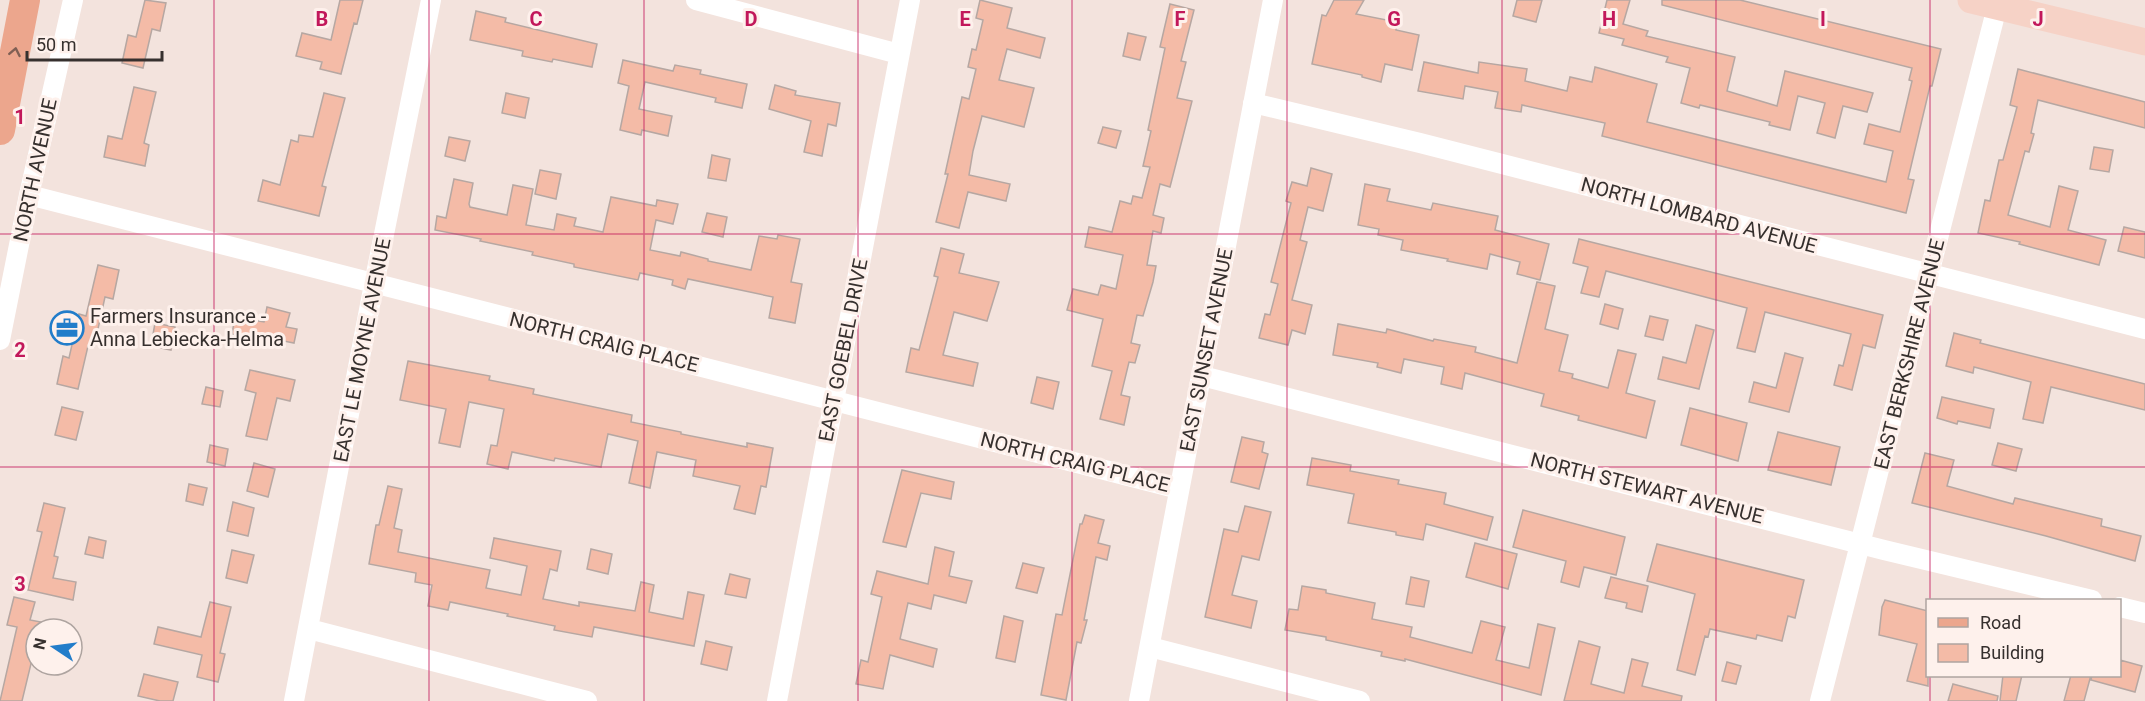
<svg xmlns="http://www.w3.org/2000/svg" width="2145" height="701" viewBox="0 0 2145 701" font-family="Roboto,sans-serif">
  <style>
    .building { fill: #f4bba7; stroke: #b6a7a2; stroke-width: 1.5 }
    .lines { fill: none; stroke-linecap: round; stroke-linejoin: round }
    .street { stroke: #fff; stroke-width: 20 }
    .secondary { stroke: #f6d2c6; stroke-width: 27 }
    .primary { stroke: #eca68d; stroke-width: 30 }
    .oneway { stroke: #7f5f54 }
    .grid { fill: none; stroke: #c2185b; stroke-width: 1.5; stroke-opacity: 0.55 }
    .labels { text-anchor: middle; stroke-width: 6; stroke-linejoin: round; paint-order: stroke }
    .street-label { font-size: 20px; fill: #36302e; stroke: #fef1ec }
    .poi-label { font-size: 20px; fill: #36302e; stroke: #fef1ec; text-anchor: start }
    .grid-label { font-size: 20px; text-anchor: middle; font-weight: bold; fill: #c2185b; stroke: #fef1ec; stroke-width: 6; stroke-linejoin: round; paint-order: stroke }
  </style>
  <rect width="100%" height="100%" fill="#f3e3dd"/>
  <path class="building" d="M145,0L166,3L160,31L152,29L143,68L122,63L128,35L136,37Z
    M340,0H363L357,24L354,23L341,74L320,69L322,62L296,56L302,33L331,40Z
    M980,0L1012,8L1007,28L1045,38L1040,58L1007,49L999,80L1034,88L1024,127L982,116L973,151L969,175L1010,184L1006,201L968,192L959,228L936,222L948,174H945L962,97L969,99L976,69L968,67L972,49L976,50L983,20L976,18Z
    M1334,0H1364L1356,14L1397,22L1396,30L1419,35L1412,70L1385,64L1381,82L1362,77V75L1312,64L1322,15L1326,16Z
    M1517,0H1542L1536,22L1513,16Z
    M1607,0H1630L1623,24L1648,31L1646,36L1735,57L1727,91L1777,106L1785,71L1873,93L1867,112L1843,106L1835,138L1817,133L1825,103L1798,96L1790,130L1769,125L1770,122L1700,105L1699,108L1681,103L1690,68L1666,62L1668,57L1622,45L1624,39L1599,33Z
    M1662,0H1740L1941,49L1932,86H1930L1908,179L1914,180L1906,213L1602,136L1605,123L1522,105L1521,112L1495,108L1498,92L1465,86L1463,99L1418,91L1424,62L1478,73L1479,62L1527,69L1525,81L1567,91L1570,77L1592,82L1595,67L1657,84L1647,122L1886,182L1893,151L1864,144L1869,124L1900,132L1912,81L1909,80L1912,68L1662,5Z
    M1170,4L1194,10L1181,61L1186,62L1177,98L1192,101L1170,187L1160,184L1153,215L1164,218L1161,233L1153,231L1147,265L1156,266L1153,282L1143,316L1137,315L1131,343L1140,345L1135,363L1129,362L1121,395L1130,397L1124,425L1100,419L1112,371L1092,366L1103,319L1067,310L1073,289L1098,295L1101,285L1116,289L1123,255L1085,247L1089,227L1112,232L1120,201L1131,204L1133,196L1142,198L1150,167L1143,166L1151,131L1148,130L1165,48L1160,47Z
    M476,11L506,18L505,22L597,44L592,67L553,59L552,62L522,56L523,51L470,40Z
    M1128,33L1146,37L1140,60L1123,56Z
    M623,60L673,71L675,65L701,70L700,74L747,84L742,108L715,102L716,98L645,82L639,109L672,116L668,136L642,130L641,135L620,130L629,86L618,83Z
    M2018,69L2145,102V128L2038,100L2031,133L2034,134L2029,152L2025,151L2008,215L2050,227L2059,186L2078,191L2068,230L2106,240L2099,265L2019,244L2020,242L1978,233L1985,200L1990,201L1999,160H2003L2017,107L2010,105Z
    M775,85L796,91L795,95L840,103L836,126L828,124L822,156L804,152L811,121L769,109Z
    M134,87L156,92L144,143L149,145L145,166L104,157L108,136L122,139Z
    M324,93L345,98L322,186L326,187L319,216L258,201L263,180L280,185L291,140L298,142L299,135L313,137Z
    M506,93L529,98L525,118L502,113Z
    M1103,127L1121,131L1116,148L1098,143Z
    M449,137L470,141L465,161L445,156Z
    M2094,147L2113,150L2109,172L2090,169Z
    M712,155L730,159L726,181L708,178Z
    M1311,168L1332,174L1323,211L1308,207L1300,240L1307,242L1292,300L1312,305L1305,334L1292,330L1288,345L1259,338L1265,314L1270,315L1278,284L1271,282L1291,203L1286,201L1292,182L1307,186Z
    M540,170L561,174L556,199L535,194Z
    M454,179L473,183L469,204L470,207L507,215L513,185L533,189L526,225L554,230L557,214L576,218L574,226L603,232L611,197L656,206L657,200L678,204L673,224L656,220L650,250L680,256L681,252L708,259V261L751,270L759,236L777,239L778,235L800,239L791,282L802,284L795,323L769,318L773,297L688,279L685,289L672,285L673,280L640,273L638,280L574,267V264L532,255L533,252L480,241L481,239L435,230L437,216L446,218Z
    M1365,184L1390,189L1387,201L1431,210L1433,203L1498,216L1495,230L1549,244L1540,280L1517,274L1520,262L1490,254L1487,269L1447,261L1448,259L1401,250L1403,240L1378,235L1379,229L1358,225Z
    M707,213L727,217L723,237L702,232Z
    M2124,227L2145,232V258L2118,251Z
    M1579,239L1883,315L1875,348L1863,345L1852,390L1834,385L1839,365L1843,366L1851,334L1765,312L1755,352L1737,348L1747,308L1606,271L1599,297L1581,293L1588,267L1573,263Z
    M941,248L964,254L959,273L999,282L987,321L954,312L943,355L978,363L973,386L906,372L911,348L919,350L938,277L934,276Z
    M98,265L119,270L113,299L105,297L94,347L88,346L78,389L57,384L63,356L69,358L79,314L86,316Z
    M1537,282L1555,286L1545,329L1568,335L1559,371L1573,374L1572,378L1608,388L1618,350L1636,354L1626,393L1655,401L1646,438L1578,420L1579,416L1541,406L1544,394L1465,373L1462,389L1441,384L1444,367L1404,359L1401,373L1377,367L1378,363L1333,355L1338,324L1386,333L1387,329L1433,341L1434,339L1476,347L1475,352L1517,363Z
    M1605,304L1623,309L1618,329L1600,324Z
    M267,307L290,313L286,327L297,329L294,343L284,341L283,344L232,334L235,317L264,322Z
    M1650,316L1668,320L1663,340L1645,336Z
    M155,323L175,327L171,350L151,346Z
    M1696,325L1714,330L1699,389L1658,379L1663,357L1686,363Z
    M1954,333L1981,340L1980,343L2145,384V410L2051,387L2043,423L2023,419L2031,382L1974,367L1973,373L1946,366Z
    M1785,353L1803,358L1789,412L1749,402L1754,382L1776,388Z
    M408,361L490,376L489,380L534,389L533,394L632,415L631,422L681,432V434L747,447V443L773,448L766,487L761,486L755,514L734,509L740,486L693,476L696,460L657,452L650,488L629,483L638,441L608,434L601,467L555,458L554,461L512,452L508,469L487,464L491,445L497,446L504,409L469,402L460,447L439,443L446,409L400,400Z
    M250,370L295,380L290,401L277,398L267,440L246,436L256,393L245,390Z
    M1037,377L1059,382L1053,409L1031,403Z
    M206,387L223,391L220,407L202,404Z
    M1942,397L1994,409L1990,428L1958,421L1957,424L1937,418Z
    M62,407L83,412L76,440L55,435Z
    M1690,408L1747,423L1738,461L1681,445Z
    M1778,432L1840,447L1831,485L1768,470Z
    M1242,437L1264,442L1262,452L1268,454L1259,489L1231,482Z
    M1998,443L2022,449L2016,471L1992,465Z
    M210,445L228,449L225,466L207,462Z
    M1925,453L1954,460L1947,486L2013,504L2015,498L2102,519L2101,526L2141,536L2135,561L2046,536L1912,503Z
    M1312,458L1351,465L1350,471L1399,480L1398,484L1446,493L1444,504L1493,517L1487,540L1426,524L1423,540L1396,535V532L1348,523L1354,494L1307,485Z
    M254,463L275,469L268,497L247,491Z
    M902,470L954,482L951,499L921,493L906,547L883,542Z
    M189,484L207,488L203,505L186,501Z
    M388,486L402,489L394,528L402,530L398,552L490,570L486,588L521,595L527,566L490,558L494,538L561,551L557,571L550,569L543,599L579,606V602L635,611L641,582L654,585L649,612L683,619L688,592L704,595L694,646L594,627L592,637L554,630L555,626L507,616L508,614L450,602L448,610L428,606L432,585L415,582L416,573L369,564L376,525H379Z
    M233,502L254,508L248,536L227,531Z
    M44,503L65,508L54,556L58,557L53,578L76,582L73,600L28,590L42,532L37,531Z
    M1245,506L1271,512L1259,560L1242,556L1232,595L1257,601L1251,628L1205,617L1224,529L1238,532Z
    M1523,510L1625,537L1616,575L1584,567L1579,587L1561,582L1566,561L1513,547Z
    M1085,515L1104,520L1098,543L1110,546L1107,560L1096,557L1084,620H1087L1081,643L1077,642L1066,700L1041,695L1056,614L1062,615L1080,524H1082Z
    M89,537L106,541L103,558L85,554Z
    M1475,543L1517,554L1508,589L1466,577Z
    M1657,544L1804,580L1795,618L1788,616L1782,641L1757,635L1756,639L1710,629L1708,637L1705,636L1695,675L1677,670L1695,594L1647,581Z
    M935,547L954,552L949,576L972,581L966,603L934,595L931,609L908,603L900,639L937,649L933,667L890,655L883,689L856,684L861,660L868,662L882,597L871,594L877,571L928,584Z
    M591,549L612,554L608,574L587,569Z
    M232,550L254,555L247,583L226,578Z
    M1023,563L1044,568L1037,593L1016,588Z
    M730,574L750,579L746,598L725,594Z
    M1411,577L1429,581L1424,607L1406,604Z
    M1611,577L1648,586L1642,612L1626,608L1627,603L1605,598Z
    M1302,586L1326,590V593L1375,603L1372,619L1412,627L1410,637L1472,653L1481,621L1505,627L1496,660L1529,668L1538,624L1555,628L1541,695L1405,659V661L1381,656L1382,652L1326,640V637L1285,630L1289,609L1298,610Z
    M14,597L35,602L30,620L41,622L39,629H36V643L22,701H0L17,627L7,625Z
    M1885,600L1928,611V686L1907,681L1917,644L1879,635L1882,607Z
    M210,602L231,607L220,653L225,654L218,682L197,677L202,655L154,644L158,627L201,637Z
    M1004,616L1023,621L1015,662L996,658Z
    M706,641L732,647L727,670L701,664Z
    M1579,641L1600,647L1591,684L1624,693L1632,659L1648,663L1642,686L1682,696L1681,701H1564Z
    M2120,660L2142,666L2135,692L2091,680L2092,675H2120Z
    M1727,662L1741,666L1736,684L1722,681Z
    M144,674L178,682L173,701H160L138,696Z
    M2003,675H2022L2016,701H2000Z
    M2071,675H2091L2084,701H2064Z
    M1953,684L1998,696L1997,701H1948Z"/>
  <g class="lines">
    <path class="street" d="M696,0L899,54
      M1253,103L1420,143L2145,329
      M29,195L1179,489
      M0,340L29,195L73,0
      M1202,376L1884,550L2092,600
      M2120,607L2145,613
      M309,629L587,701
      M1150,647L1360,701
      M294,701L374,284L431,0
      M777,701L910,0
      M1139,701L1273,0
      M1820,701L1997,7"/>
    <path class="secondary" d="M1971,0L2145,42"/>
    <path class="primary" d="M0,130L25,0"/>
  </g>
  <defs><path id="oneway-chevron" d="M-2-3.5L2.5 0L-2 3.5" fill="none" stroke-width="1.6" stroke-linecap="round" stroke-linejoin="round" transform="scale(1.5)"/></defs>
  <use class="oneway" href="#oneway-chevron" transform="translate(15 52) rotate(-79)"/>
  <path class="grid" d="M214,0V701M429,0V701M644,0V701M858,0V701M1072,0V701M1287,0V701M1502,0V701M1716,0V701M1930,0V600M0,234H2145M0,467H2145M1930,676V701"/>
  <defs>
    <symbol id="office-ring" viewBox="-11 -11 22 22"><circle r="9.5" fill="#fef1ec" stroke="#227dca" stroke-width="1.5"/><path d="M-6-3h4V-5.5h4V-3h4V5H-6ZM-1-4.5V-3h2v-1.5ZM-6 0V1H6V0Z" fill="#227dca"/></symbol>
  </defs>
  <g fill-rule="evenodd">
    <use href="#office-ring" x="48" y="309" width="38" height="38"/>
  </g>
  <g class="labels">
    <g class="street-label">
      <text transform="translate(35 170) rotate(-78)" y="7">NORTH AVENUE</text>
      <text transform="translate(1699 215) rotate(15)" y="7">NORTH LOMBARD AVENUE</text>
      <text transform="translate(604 342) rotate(14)" y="7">NORTH CRAIG PLACE</text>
      <text transform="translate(362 350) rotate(-79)" y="7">EAST LE MOYNE AVENUE</text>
      <text transform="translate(843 350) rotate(-79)" y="7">EAST GOEBEL DRIVE</text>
      <text transform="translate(1206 350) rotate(-79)" y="7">EAST SUNSET AVENUE</text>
      <text transform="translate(1909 354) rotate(-76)" y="7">EAST BERKSHIRE AVENUE</text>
      <text transform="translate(1075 462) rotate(14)" y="7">NORTH CRAIG PLACE</text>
      <text transform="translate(1647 488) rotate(14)" y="7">NORTH STEWART AVENUE</text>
    </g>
    <g class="poi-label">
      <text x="90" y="323">Farmers Insurance -<tspan x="90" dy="23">Anna Lebiecka-Helma</tspan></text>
    </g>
  </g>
  <g class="grid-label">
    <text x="322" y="26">B</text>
    <text x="536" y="26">C</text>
    <text x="751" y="26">D</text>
    <text x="965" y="26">E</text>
    <text x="1180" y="26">F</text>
    <text x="1394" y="26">G</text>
    <text x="1609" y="26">H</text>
    <text x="1823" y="26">I</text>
    <text x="2038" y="26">J</text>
    <text x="20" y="124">1</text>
    <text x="20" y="357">2</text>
    <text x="20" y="591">3</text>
  </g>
  <rect x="1926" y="599" width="195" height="78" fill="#fef1ec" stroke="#aea4a0" stroke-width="1.5"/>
  <rect x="1938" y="618" width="30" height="9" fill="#eca68d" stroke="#aea4a0" stroke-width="1.5"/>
  <text x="1980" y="629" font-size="18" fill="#36302e">Road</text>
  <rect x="1938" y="644" width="30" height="18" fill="#f4bba7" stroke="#aea4a0" stroke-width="1.5"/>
  <text x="1980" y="659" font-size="18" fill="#36302e">Building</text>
  <g transform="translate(54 647) rotate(283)"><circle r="28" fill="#fef1ec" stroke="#aea4a0" stroke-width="1.5"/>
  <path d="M0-4.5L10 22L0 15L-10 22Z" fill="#227dca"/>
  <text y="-9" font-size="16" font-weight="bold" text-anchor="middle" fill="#36302e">N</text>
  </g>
  <path d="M27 51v9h135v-9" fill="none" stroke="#36302e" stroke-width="3"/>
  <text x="36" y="51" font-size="18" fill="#36302e" stroke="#fef1ec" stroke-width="4.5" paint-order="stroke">50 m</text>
</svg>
